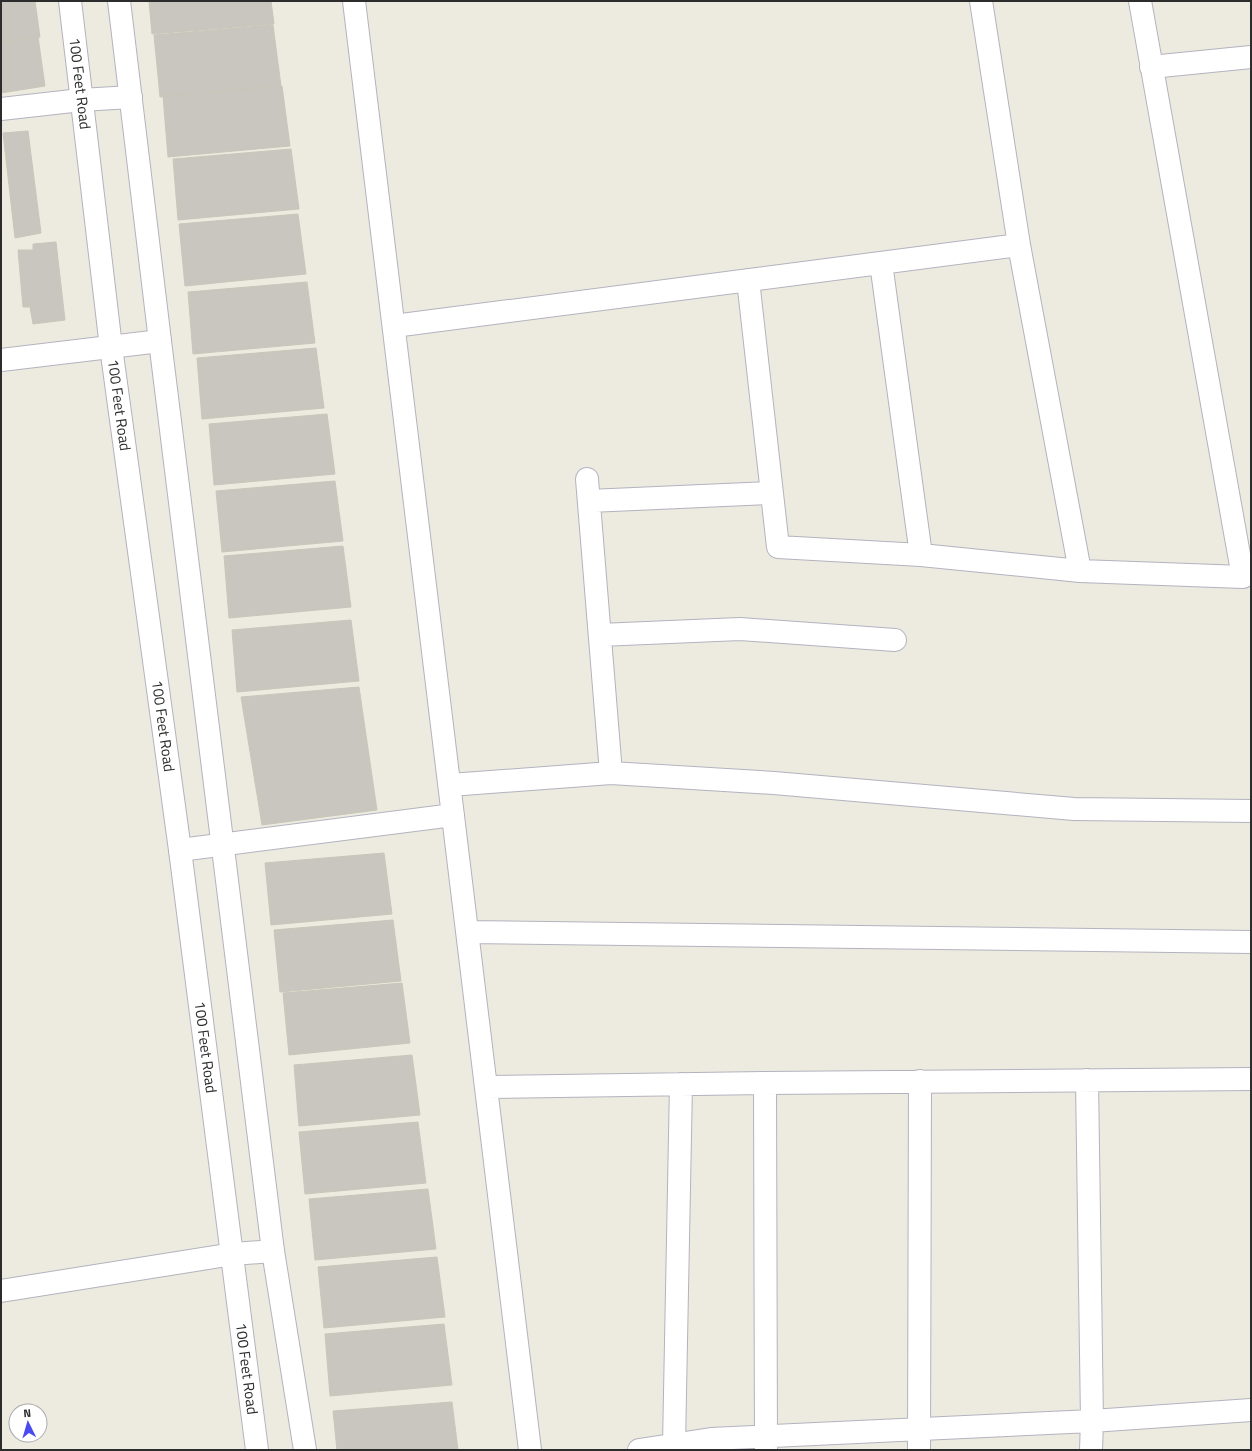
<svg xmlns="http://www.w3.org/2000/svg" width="1252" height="1451" viewBox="0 0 1252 1451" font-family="'Titillium Web',sans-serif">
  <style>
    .building { fill: #c9c6bf; stroke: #c9c6b9 }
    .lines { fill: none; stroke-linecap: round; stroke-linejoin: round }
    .street-casing { stroke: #b3b3bf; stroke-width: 24 }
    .secondary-casing { stroke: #b3b3bf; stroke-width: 24 }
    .street { stroke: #fff; stroke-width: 22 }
    .secondary { stroke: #fff; stroke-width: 22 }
    .labels { text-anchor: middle; stroke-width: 3; stroke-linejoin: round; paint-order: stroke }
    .street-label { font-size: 15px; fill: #2c2c2c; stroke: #fff }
  </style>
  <rect width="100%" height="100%" fill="#edeae0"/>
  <path class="building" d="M1,1H35L40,37L1,42Z
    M149,1H271L274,24L152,34Z
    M273,25L281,86L160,97L154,35Z
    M38,37L45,86L1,93V43Z
    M282,86L290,146L168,157L163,96Z
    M28,131L41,233L15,238L3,133Z
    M291,149L299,209L178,220L173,159Z
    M298,214L306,274L185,286L179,224Z
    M56,242L65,320L33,324L30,307H23L18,250H33V244Z
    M307,282L315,343L193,354L188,292Z
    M316,348L324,408L202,419L197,358Z
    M327,414L335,474L214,485L209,424Z
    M335,481L343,541L222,552L216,491Z
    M343,546L351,607L229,618L224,556Z
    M351,620L359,681L237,692L232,630Z
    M359,687L377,810L262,825L241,697Z
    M384,853L392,914L271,925L265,863Z
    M393,920L401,981L280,992L274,930Z
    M402,983L410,1043L289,1055L283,993Z
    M412,1055L420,1115L299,1126L294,1065Z
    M418,1122L426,1183L305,1194L299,1132Z
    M428,1189L436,1249L315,1260L309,1199Z
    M437,1257L445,1317L324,1328L318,1267Z
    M444,1324L452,1385L330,1396L325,1334Z
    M452,1402L458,1450H337L333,1411Z"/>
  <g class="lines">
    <defs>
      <path id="street" d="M354,1L530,1450
        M981,1L1019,245L1080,571
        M1151,67L1251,57
        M1,109L81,100L131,97
        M881,263L921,555
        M748,280L778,547L921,555L1080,571L1243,577L1140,1
        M394,326L1019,245
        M1,360L160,341
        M587,479L611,773
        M589,501L772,493
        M600,635L740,629L895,640
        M450,785L611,773L774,783L1074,809L1251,811
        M180,850L453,815
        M467,932L1251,942
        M1087,1080L1092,1421L1091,1450
        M765,1083L766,1450
        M486,1087L765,1083L1251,1079
        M1,1291L233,1254L273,1251
        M674,1445L681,1084
        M639,1450L711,1439L1092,1421L1251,1410
        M919,1450L920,1081"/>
      <g id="secondary">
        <path id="s1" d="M70,1L111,347L180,850L257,1450"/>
        <path d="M119,1L160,341L273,1251L305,1450"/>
      </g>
    </defs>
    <use href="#street" class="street-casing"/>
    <use href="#secondary" class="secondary-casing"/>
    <use href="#street" class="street"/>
    <use href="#secondary" class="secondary"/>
  </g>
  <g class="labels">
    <g class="street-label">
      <text dy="5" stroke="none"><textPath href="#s1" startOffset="83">100 Feet Road</textPath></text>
      <text dy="5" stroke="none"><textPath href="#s1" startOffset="407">100 Feet Road</textPath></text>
      <text dy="5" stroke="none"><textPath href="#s1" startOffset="731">100 Feet Road</textPath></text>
      <text dy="5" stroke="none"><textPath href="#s1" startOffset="1055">100 Feet Road</textPath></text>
      <text dy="5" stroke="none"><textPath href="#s1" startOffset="1379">100 Feet Road</textPath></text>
    </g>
  </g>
  <rect width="1252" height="1451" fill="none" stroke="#2c2c2c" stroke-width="4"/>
  <g transform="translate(28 1423) rotate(355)"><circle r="19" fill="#ffffff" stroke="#ababab"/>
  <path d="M0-3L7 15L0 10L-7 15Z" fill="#494bf1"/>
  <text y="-6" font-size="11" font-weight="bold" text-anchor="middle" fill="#2c2c2c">N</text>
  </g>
</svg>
